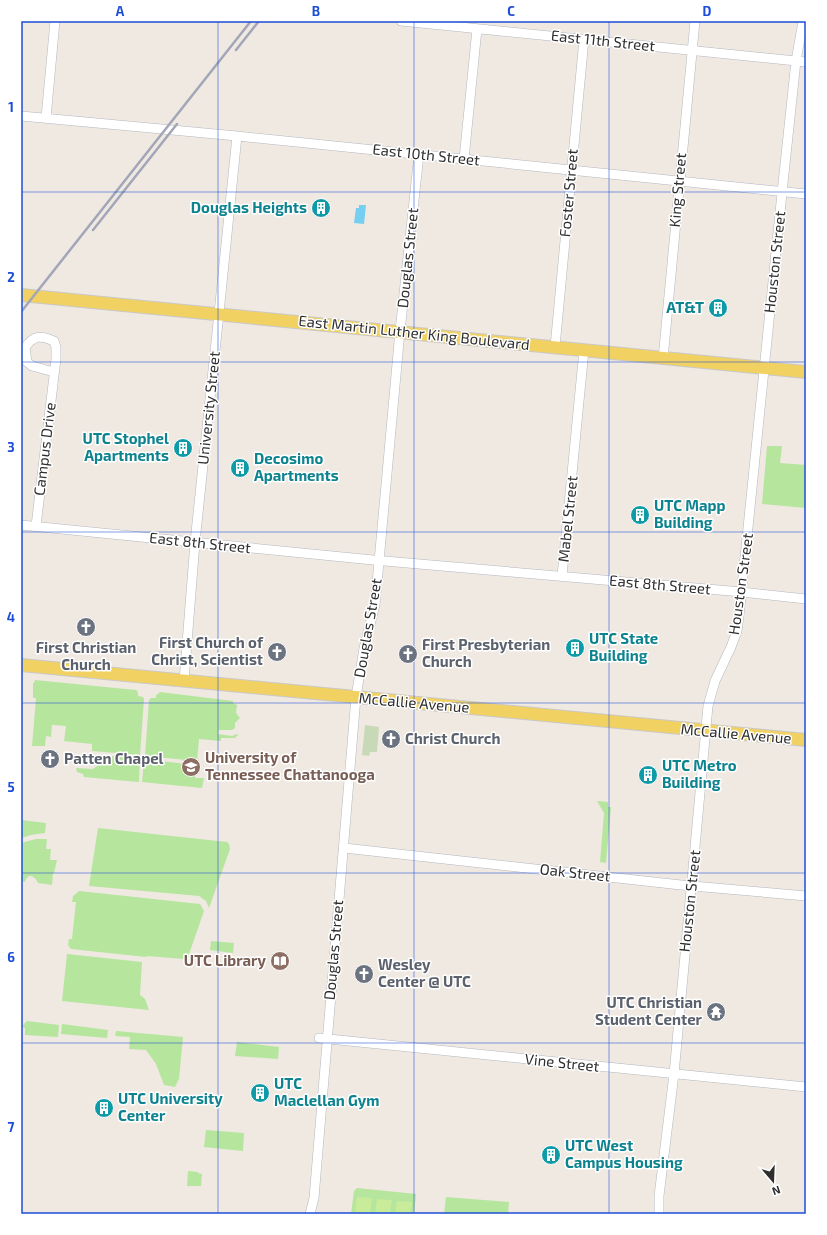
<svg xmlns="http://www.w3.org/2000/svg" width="827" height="1235" viewBox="0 0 827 1235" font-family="'Exo 2',sans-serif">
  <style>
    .green { fill: #b6e59e }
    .cemetery { fill: #c8d9b8 }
    .pitch { fill: #c9ec9a }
    .water { fill: #75cff0 }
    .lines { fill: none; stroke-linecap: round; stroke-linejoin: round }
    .minor-casing { stroke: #b4b7c1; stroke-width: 10 }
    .major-casing { stroke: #c9c9c9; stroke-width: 14 }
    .minor { stroke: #fff; stroke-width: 9 }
    .major { stroke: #f2d163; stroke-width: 12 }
    .rail { stroke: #a3a6b8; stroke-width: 2.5 }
    .grid { fill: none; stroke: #1d4ed8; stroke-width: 1; stroke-opacity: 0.55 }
    .labels { text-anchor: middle; stroke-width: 3; stroke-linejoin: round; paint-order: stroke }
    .street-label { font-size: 15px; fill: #2e2e2e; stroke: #fff }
    .culture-label { font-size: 15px; font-weight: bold; fill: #0d838f; stroke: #fff; text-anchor: start }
    .worship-label { font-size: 15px; font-weight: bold; fill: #5b616d; stroke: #fff; text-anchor: start }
    .education-label { font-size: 15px; font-weight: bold; fill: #785e54; stroke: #fff; text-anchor: start }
    .neatline { fill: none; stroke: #1d4ed8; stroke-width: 1.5 }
    .grid-label { font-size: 13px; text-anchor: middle; font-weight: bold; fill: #1d4ed8 }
  </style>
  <rect width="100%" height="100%" fill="#efe9e1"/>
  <path class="green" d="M767,446H782L780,463L806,465V508L762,504Z
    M35,680L136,690L138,692V696L143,697L144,699L140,755L92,751V744L64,741L66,726L52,725L51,737L46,736L45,746H32L36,698H33V683H34Z
    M160,692L233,701V703L237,705L236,713L240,718L235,723V728L232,730H219L218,734L232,736L237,734L238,735L235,738H221V741L199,739L197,761L145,756L149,700L151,698H156V695L158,694Z
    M102,755L140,759L139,782L84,777L83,774L77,772L76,768L93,769L97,766Z
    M146,759L194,765L196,768L195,778H204L202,788L142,782L144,760Z
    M597,801L608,802V807H611L606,863L600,862L604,813Z
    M21,820L46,823L45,833L31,835L21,838Z
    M98,828L227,842L229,844L230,849L209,908L206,901L199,896L89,886Z
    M36,839H47L46,849H51L50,860H57L54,873H53L52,885L38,883C35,876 28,872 25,882L21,881V843Z
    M79,891L200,904L204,911L188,957L184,959L147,956L146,957L71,949L68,945L69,939H72L76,902H72L73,896Z
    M211,941L234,943L233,953L210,950Z
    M67,954L142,962L140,995L145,999L149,1010L62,1001Z
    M27,1021L59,1025L58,1037L25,1035V1028L23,1027V1025Z
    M62,1024L108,1030L107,1038L61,1034Z
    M116,1031L183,1037L179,1079L175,1087L164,1085L156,1064L146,1050L129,1049L130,1037L115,1036Z
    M237,1042L279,1047L278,1059L235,1056Z
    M206,1130L244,1133L243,1151L204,1147Z
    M188,1171L198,1172V1173L202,1174L201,1186H187Z
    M357,1188L416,1194L414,1214H351L354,1191Z
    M446,1197L509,1202L508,1214H444Z"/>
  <path class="cemetery" d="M365,725L379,727L377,752H370L369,756L362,755Z"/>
  <path class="pitch" d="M357,1197L372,1198L370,1214H355Z
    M377,1199L392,1200L390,1214H375Z
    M397,1201L412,1202L410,1214H395Z"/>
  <path class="water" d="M359,205H366L364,224L354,223L356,208H359Z"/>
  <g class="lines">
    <defs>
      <path id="minor" d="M401,21L806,62
        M21,116L237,136L806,194
        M46,118L55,21
        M464,159L477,29
        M555,347L584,39
        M663,359L695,21
        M21,525L373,560L742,592L806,599
        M36,526L56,359V347L54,341C41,335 33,335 25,348L27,362L32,366L54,372
        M562,576L584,350
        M184,681L195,542L219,313L237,136
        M344,848L681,885L806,896
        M319,1038L806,1087
        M310,1214L314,1198L356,697L364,648L375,605L400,331L419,154
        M659,1214V1196L674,1074L708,706L715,681L731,647L737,631L739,616L783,183L796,61L803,21"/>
      <path id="major" d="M21,295L806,372
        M21,665L806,740"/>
    </defs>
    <use href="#minor" class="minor-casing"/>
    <use href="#major" class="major-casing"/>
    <use href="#minor" class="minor"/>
    <use href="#major" class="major"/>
    <path class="rail" d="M236,50L259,21
      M93,230L177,124
      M21,312L251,21"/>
  </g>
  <path class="grid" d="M218,21V1214M414,21V1214M609,21V1214M21,192H806M21,362H806M21,532H806M21,703H806M21,873H806M21,1043H806"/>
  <defs>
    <symbol id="building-disc" viewBox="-11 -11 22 22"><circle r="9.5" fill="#0f9aa8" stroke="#fff"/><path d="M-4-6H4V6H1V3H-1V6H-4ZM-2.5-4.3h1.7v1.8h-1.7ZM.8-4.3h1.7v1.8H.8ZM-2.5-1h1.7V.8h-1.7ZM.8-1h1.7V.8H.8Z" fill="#fff"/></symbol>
    <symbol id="church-disc" viewBox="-11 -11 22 22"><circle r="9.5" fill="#6b7280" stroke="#fff"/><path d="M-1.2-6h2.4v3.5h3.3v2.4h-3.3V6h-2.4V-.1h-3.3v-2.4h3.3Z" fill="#fff"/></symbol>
    <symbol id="university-disc" viewBox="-11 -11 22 22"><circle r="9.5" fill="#8d6e63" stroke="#fff"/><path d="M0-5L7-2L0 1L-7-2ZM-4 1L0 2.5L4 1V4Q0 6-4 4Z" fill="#fff"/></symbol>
    <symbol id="library-disc" viewBox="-11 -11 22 22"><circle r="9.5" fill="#8d6e63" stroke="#fff"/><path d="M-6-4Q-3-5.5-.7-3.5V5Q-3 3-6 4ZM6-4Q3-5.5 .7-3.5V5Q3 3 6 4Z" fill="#fff"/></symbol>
    <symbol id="temple-disc" viewBox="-11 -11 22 22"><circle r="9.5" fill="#6b7280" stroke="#fff"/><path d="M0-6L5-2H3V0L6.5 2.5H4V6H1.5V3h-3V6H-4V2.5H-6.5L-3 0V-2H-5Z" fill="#fff"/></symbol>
  </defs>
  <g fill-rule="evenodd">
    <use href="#building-disc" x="310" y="197" width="22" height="22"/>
    <use href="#building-disc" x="707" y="297" width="22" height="22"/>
    <use href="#building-disc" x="172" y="437" width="22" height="22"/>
    <use href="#building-disc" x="229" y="457" width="22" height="22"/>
    <use href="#building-disc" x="629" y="504" width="22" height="22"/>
    <use href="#church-disc" x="75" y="616" width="22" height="22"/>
    <use href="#building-disc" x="564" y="637" width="22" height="22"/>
    <use href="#church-disc" x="266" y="641" width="22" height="22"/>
    <use href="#church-disc" x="397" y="643" width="22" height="22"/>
    <use href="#church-disc" x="380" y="728" width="22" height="22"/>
    <use href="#church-disc" x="39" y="748" width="22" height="22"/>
    <use href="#university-disc" x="180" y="756" width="22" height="22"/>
    <use href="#building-disc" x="637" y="764" width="22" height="22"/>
    <use href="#library-disc" x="269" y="950" width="22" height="22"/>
    <use href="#church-disc" x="353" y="963" width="22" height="22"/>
    <use href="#temple-disc" x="705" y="1001" width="22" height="22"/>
    <use href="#building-disc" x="249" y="1082" width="22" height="22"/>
    <use href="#building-disc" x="93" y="1097" width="22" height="22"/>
    <use href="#building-disc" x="540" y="1144" width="22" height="22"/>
  </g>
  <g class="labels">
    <g class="street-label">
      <text transform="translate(603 41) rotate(6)" y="5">East 11th Street</text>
      <text transform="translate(426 155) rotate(6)" y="5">East 10th Street</text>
      <text transform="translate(678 190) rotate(-85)" y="5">King Street</text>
      <text transform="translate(569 193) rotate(-85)" y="5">Foster Street</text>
      <text transform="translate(408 258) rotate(-84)" y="5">Douglas Street</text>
      <text transform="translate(775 262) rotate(-84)" y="5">Houston Street</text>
      <text transform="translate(414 333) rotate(6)" y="5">East Martin Luther King Boulevard</text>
      <text transform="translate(209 408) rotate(-84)" y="5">University Street</text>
      <text transform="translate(45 449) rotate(-83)" y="5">Campus Drive</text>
      <text transform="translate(568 519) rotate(-84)" y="5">Mabel Street</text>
      <text transform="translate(200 543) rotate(6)" y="5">East 8th Street</text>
      <text transform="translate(741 584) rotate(-82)" y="5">Houston Street</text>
      <text transform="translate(660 585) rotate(5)" y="5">East 8th Street</text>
      <text transform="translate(368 628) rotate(-80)" y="5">Douglas Street</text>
      <text transform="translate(414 703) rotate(5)" y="5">McCallie Avenue</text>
      <text transform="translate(736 734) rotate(5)" y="5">McCallie Avenue</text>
      <text transform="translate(575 873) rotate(6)" y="5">Oak Street</text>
      <text transform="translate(690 901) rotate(-84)" y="5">Houston Street</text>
      <text transform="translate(334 950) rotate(-85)" y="5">Douglas Street</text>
      <text transform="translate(562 1063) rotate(6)" y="5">Vine Street</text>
    </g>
    <g class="culture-label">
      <text x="307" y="213" text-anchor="end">Douglas Heights</text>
      <text x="704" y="313" text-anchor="end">AT&amp;T</text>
      <text x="169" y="444" text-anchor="end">UTC Stophel<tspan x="169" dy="17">Apartments</tspan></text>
      <text x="254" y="464">Decosimo<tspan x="254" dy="17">Apartments</tspan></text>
      <text x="654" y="511">UTC Mapp<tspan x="654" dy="17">Building</tspan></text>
      <text x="589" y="644">UTC State<tspan x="589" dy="17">Building</tspan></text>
      <text x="662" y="771">UTC Metro<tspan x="662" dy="17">Building</tspan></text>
      <text x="274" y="1089">UTC<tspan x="274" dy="17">Maclellan Gym</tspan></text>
      <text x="118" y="1104">UTC University<tspan x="118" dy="17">Center</tspan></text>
      <text x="565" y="1151">UTC West<tspan x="565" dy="17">Campus Housing</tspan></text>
    </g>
    <g class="worship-label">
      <text x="263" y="648" text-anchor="end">First Church of<tspan x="263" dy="17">Christ, Scientist</tspan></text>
      <text x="422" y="650">First Presbyterian<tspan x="422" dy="17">Church</tspan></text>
      <text x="86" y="653" text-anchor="middle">First Christian<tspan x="86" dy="17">Church</tspan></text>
      <text x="405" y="744">Christ Church</text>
      <text x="64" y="764">Patten Chapel</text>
      <text x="378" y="970">Wesley<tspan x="378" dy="17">Center @ UTC</tspan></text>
      <text x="702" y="1008" text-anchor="end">UTC Christian<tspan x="702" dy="17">Student Center</tspan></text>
    </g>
    <g class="education-label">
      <text x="205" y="763">University of<tspan x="205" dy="17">Tennessee Chattanooga</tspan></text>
      <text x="266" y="966" text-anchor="end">UTC Library</text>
    </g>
  </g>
  <rect width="827" height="1235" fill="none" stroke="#ffffff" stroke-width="44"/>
  <g transform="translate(773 1181) rotate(161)" stroke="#ffffff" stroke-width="3" paint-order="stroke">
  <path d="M0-3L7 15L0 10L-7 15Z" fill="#2e2e2e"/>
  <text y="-6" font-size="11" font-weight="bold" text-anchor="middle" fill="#2e2e2e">N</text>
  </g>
  <rect x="22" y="22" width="783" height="1191" class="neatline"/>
  <g class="grid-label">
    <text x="120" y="16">A</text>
    <text x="316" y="16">B</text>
    <text x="511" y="16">C</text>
    <text x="707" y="16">D</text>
    <text x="11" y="112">1</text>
    <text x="11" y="282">2</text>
    <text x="11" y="452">3</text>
    <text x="11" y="622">4</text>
    <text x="11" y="792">5</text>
    <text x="11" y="962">6</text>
    <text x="11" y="1132">7</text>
  </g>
</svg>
